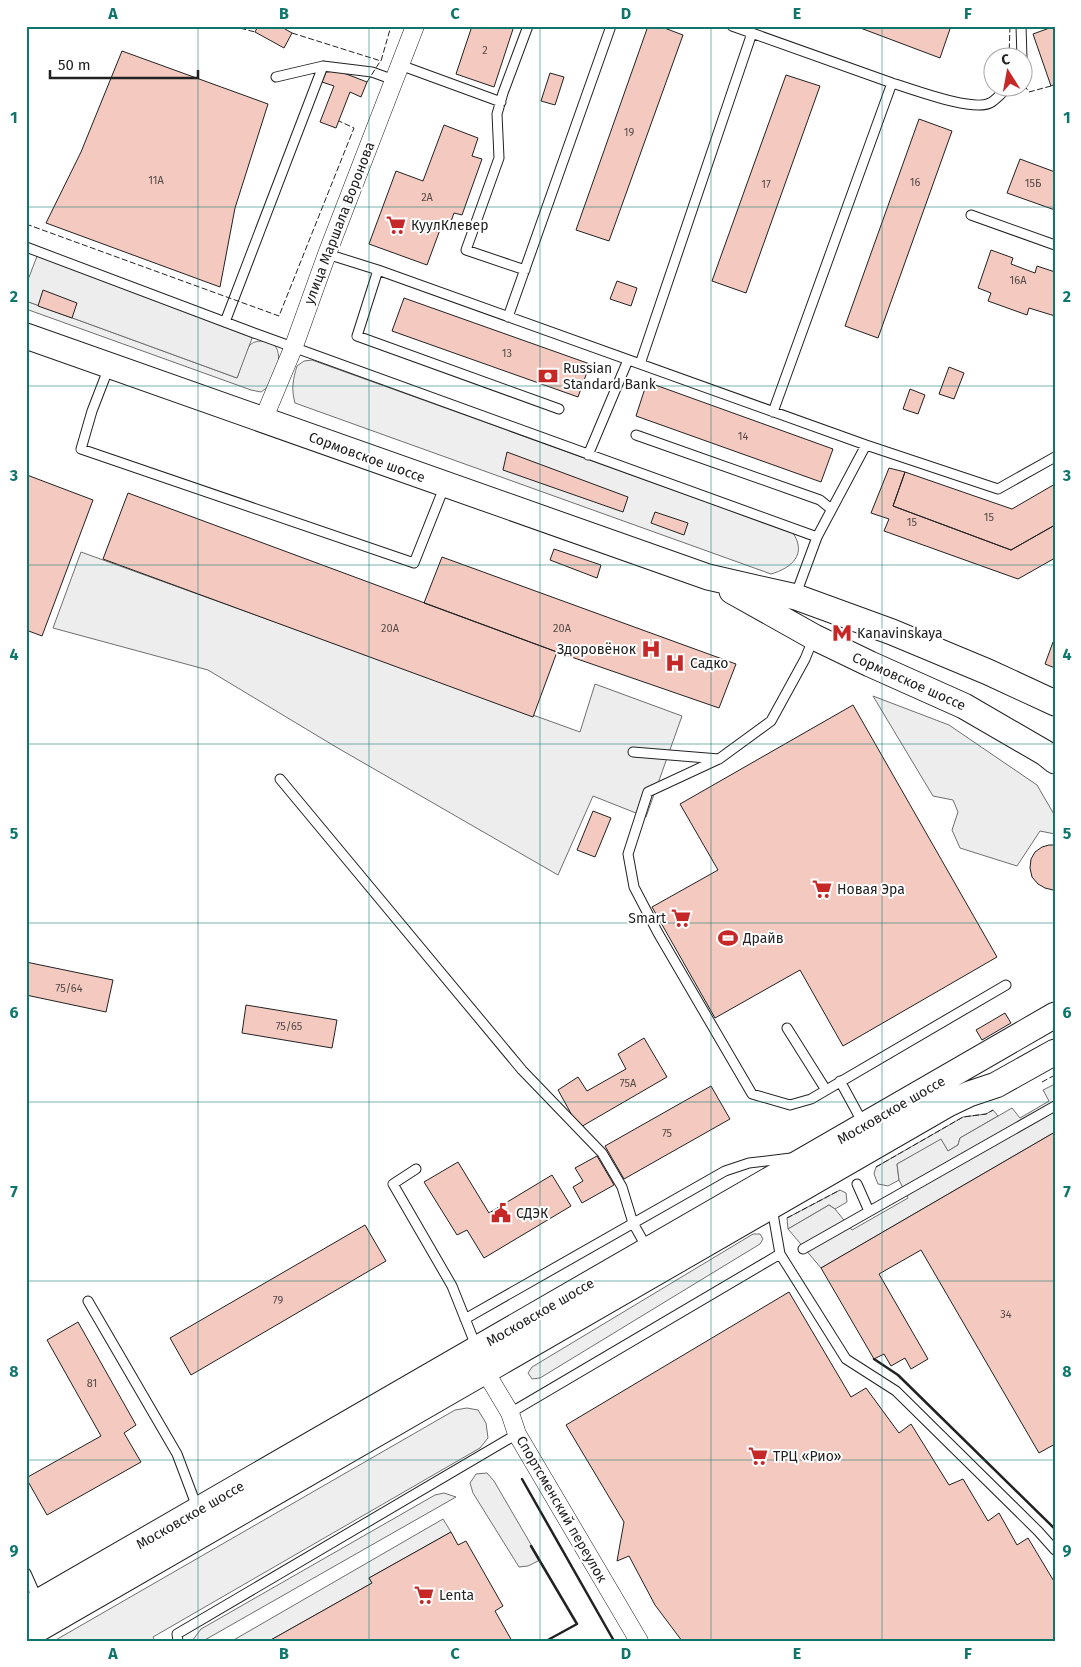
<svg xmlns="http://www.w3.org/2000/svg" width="1081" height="1667" viewBox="0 0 1081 1667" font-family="'Fira Sans',sans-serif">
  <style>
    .green { fill: #eee; stroke: #6f6f6f }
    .parking { fill: #ededed; stroke: #6f6f6f }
    .building { fill: #f3c9c0; stroke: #222 }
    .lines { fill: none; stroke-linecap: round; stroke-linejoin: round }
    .lane-casing { stroke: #222; stroke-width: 11 }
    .street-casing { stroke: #222; stroke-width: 19 }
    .secondary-casing { stroke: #222; stroke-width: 27 }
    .lane { stroke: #fff; stroke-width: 9 }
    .street { stroke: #fff; stroke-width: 18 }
    .secondary { stroke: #fff; stroke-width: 25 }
    .fence { stroke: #222; stroke-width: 1; stroke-dasharray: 6 2.5; stroke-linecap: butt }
    .wall { stroke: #222; stroke-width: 2.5 }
    .grid { fill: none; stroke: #0f766e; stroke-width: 1; stroke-opacity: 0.55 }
    .labels { text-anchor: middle; stroke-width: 4; stroke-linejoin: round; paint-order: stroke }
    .number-label { font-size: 11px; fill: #564c4a }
    .street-label { font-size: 14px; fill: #222; stroke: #fff }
    .poi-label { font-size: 14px; fill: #222; stroke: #fff; text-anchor: start }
    .neatline { fill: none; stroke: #0f766e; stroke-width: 2 }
    .grid-label { font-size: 16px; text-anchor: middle; font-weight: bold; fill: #0f766e }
  </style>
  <rect width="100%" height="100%" fill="#fff"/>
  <path class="green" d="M26,301L237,378C240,371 244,351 250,345C254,341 259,341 265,341C287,343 278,376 268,387C266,389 263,390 261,392L251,390L26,309Z
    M312,360L793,533C807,554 792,568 771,574L295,403C291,389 293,379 297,366L304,361Z
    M993,1110L998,1116L960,1138L958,1145L948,1151L941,1140L897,1164L899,1180L888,1186L878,1184L874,1174L876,1167L963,1117L986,1114Z
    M840,1190L846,1193L847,1202L835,1209L829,1205L788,1229L787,1218Z
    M753,1234H760L763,1239L760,1244L540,1378L532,1379L528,1373L532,1367Z
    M467,1408L478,1410L486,1423L488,1438L480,1448L153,1637L155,1641H54L455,1410Z
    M487,1473L494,1481L540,1560L528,1566L519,1567L473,1493L470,1483L476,1474Z
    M444,1493L456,1497L203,1641H192L201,1629L435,1495Z
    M443,1519L451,1532L369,1578L372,1583L269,1641H232Z"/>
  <path class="parking" d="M39,251L254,333L237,378L26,301V285Z
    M81,552L580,732L595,684L682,716L646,817L593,796L558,875L336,747L208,670L53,628Z
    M873,696L949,725L1037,785L1055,816V834L1040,831L1017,866L960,848L952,830L958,812L953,800L933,796Z
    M1055,1084V1132L821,1268L788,1229L829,1205L835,1209L852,1230L908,1198L899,1180L897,1164L941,1139L948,1151L958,1145L960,1138L1012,1108L1020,1118L1049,1101L1043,1090Z"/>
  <path class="building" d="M258,26H280L292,33L284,48L255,32Z
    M472,26H514L494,87L456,74Z
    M648,26H659L683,35L609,241L576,230Z
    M855,26H951L940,58Z
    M1055,26V84L1051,86L1033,34Z
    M122,51L268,104L235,208L220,287L46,223L81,152Z
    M328,67L367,82L361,97L350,92L336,128L320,122L334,86L322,82Z
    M550,73L564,77L555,105L541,101Z
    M786,75L820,86L746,293L712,281Z
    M919,119L952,131L878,338L845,326Z
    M444,125L478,138L472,156L482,159L462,215L454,213L448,230L441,227L427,265L369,244L396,171L423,181Z
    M1020,159L1055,172V210L1007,193Z
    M991,250L1013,258L1011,264L1035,273L1037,266L1055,272V316L1029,308L1027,315L988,301L991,293L978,288Z
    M617,281L637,288L631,306L610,299Z
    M43,290L77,303L72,318L38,306Z
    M404,298L590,364L578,397L392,331Z
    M949,367L964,373L954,399L939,394Z
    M647,382L833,449L821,482L636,416Z
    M910,389L925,395L918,414L903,409Z
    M507,452L628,497L623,512L503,470Z
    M889,468L905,472L893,506L1011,550L1055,525V558L1018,579L884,531L889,519L871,513Z
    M905,472L1012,509L1055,484V525L1011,550L893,506Z
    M27,475L93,500L42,636L26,630Z
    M128,493L557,652L533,717L103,559Z
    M655,512L688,523L684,535L651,523Z
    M554,549L601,565L597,578L550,560Z
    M442,557L736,664L719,708L557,652L424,603Z
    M1053,642H1055V668L1045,664Z
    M853,705L997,957L843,1046L800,970L715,1018L652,907L718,870L680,804Z
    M593,811L611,818L595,857L577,850Z
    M1049,845H1055V889L1053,890L1045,888L1038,884L1032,877L1030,868L1031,859L1035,852L1042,847Z
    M26,962L113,980L106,1012L26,995Z
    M246,1005L337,1020L332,1048L242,1033Z
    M1005,1013L1011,1023L982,1040L976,1030Z
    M644,1038L667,1077L579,1128L558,1090L578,1077L587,1091L626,1069L618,1054Z
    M711,1086L730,1119L624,1179L605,1146Z
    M1055,1132V1444L1039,1453L921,1250L879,1274L928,1359L911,1369L905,1358L891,1366L884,1354L874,1359L821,1268Z
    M597,1156L614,1185L582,1203L573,1187L583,1181L575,1168Z
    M458,1162L489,1213L552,1175L571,1206L484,1258L467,1230L457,1235L424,1182Z
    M365,1225L386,1261L191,1375L170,1338Z
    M789,1292L851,1397L866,1388L899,1433L911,1424L949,1485L963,1479L988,1521L999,1513L1017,1545L1028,1538L1055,1583V1641H682L655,1605L629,1556L617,1561L624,1522L566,1425Z
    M78,1322L136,1425L124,1433L141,1462L47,1515L26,1478L101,1436L47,1340Z
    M451,1532L458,1545L466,1541L503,1606L495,1611L512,1641H269L372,1583L369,1578Z"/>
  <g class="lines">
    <defs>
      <path id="lane" d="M732,26L892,83
        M1021,26L1022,58
        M400,65L501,102
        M276,77L323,66L372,72L394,80
        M971,215L1055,245
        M26,247L254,333L817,537
        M327,254L378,270L866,445L817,537L796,594
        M378,270L357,336L559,409
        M525,270L466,250L499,158L497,114L503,93L528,26
        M508,317L611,26
        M225,322L323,66
        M640,364L752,33
        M109,367L92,411L81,449L414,563L445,485
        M773,412L892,83C912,89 972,112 990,103C996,100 1002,92 1008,88
        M636,435L820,500L831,509
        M866,445L998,489L1055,457
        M588,455L628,360
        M633,752L719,759L771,721L805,659L814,637
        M719,759L648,792L628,854L634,887L658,933L752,1094L790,1105L811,1099L1006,985
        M280,779L522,1070L602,1153L622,1187L633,1223L647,1248
        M787,1028L826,1090
        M840,1081L864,1125
        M416,1169L393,1184L452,1286L476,1346
        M857,1184L869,1211
        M772,1208L780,1254L846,1359L896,1391L1038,1531L1055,1550
        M803,1249L1055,1106
        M88,1301L177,1454L197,1507
        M465,1319L725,1171L749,1163L791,1158
        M510,1413L780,1254
        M26,1573L38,1600
        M178,1641L177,1634L517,1434"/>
      <path id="street" d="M263,420L294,346L327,254L415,26
        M481,1361L485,1371L510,1413L517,1434L639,1641"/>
      <path id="secondary" d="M26,336L708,577L796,597L892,632L988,672L1055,703
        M732,591L814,637L870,664L964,706L1045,753L1055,761
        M26,1609L1055,1015
        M26,1636L948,1104L969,1094L996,1085L1055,1052"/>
    </defs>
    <use href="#lane" class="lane-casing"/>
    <use href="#street" class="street-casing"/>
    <use href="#secondary" class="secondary-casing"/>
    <use href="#lane" class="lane"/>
    <use href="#street" class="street"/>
    <use href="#secondary" class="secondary"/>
    <path class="fence" d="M232,26L255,32
      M292,33L381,61L391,26
      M1009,58L1010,26
      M367,82L381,60
      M1024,85L1029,92L1051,86
      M26,224L279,316L354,128L339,121
      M1042,1082L1055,1075
      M876,1167L963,1117L986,1114L993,1110
      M787,1218L840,1190"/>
    <path class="wall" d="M874,1359L898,1375L1055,1529
      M522,1479L614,1641
      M531,1546L577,1624L546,1641"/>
  </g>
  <path class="grid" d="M198,26V1641M369,26V1641M540,26V1641M711,26V1641M882,26V1641M26,207H1055M26,386H1055M26,565H1055M26,744H1055M26,923H1055M26,1102H1055M26,1281H1055M26,1460H1055"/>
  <defs>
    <symbol id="supermarket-bare" viewBox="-9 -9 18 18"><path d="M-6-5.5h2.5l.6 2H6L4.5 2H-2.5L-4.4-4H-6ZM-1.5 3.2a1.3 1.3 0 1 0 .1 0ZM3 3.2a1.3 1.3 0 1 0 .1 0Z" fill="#c62828" stroke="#fff" stroke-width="2.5" paint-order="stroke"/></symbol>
    <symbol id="bank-bare" viewBox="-9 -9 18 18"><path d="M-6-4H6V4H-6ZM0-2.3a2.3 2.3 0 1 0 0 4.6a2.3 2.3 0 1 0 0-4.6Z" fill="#c62828" stroke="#fff" stroke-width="2.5" paint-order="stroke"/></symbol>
    <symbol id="metro-bare" viewBox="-9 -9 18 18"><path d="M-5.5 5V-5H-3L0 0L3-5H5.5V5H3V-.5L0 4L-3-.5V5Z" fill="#c62828" stroke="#fff" stroke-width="2.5" paint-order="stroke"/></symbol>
    <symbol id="hospital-bare" viewBox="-9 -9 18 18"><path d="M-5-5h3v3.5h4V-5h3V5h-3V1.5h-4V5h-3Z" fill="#c62828" stroke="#fff" stroke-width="2.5" paint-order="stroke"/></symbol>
    <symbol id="stadium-bare" viewBox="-9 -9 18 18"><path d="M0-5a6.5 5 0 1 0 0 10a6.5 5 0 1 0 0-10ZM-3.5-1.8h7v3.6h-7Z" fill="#c62828" stroke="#fff" stroke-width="2.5" paint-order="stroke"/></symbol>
    <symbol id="civic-bare" viewBox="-9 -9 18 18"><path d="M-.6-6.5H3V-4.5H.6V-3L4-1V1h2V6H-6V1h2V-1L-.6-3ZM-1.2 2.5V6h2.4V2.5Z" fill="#c62828" stroke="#fff" stroke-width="2.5" paint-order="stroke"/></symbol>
  </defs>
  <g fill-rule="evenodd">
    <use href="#supermarket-bare" x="382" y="211" width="28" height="28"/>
    <use href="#bank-bare" x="534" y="362" width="28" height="28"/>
    <use href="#metro-bare" x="828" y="619" width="28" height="28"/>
    <use href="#hospital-bare" x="637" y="635" width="28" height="28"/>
    <use href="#hospital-bare" x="661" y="649" width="28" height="28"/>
    <use href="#supermarket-bare" x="808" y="875" width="28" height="28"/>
    <use href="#supermarket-bare" x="667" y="904" width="28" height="28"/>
    <use href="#stadium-bare" x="714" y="924" width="28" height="28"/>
    <use href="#civic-bare" x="487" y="1199" width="28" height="28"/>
    <use href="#supermarket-bare" x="744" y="1442" width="28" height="28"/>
    <use href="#supermarket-bare" x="410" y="1581" width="28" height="28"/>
  </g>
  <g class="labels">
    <g class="number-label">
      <text x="485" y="54">2</text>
      <text x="629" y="136">19</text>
      <text x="156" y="184">11А</text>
      <text x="915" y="186">16</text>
      <text x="1033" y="187">15Б</text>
      <text x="766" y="188">17</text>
      <text x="427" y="201">2А</text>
      <text x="1018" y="284">16А</text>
      <text x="507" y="357">13</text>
      <text x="743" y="440">14</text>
      <text x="989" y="521">15</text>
      <text x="912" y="526">15</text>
      <text x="390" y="632">20А</text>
      <text x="562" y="632">20А</text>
      <text x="69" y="992">75/64</text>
      <text x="289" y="1030">75/65</text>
      <text x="628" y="1087">75А</text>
      <text x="667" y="1137">75</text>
      <text x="278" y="1304">79</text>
      <text x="1006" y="1318">34</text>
      <text x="92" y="1387">81</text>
    </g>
    <g class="street-label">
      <text transform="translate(339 223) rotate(-69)" y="5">улица Маршала Воронова</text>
      <text transform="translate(367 457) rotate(20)" y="5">Сормовское шоссе</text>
      <text transform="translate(909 681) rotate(24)" y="5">Сормовское шоссе</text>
      <text transform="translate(891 1110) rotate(-30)" y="5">Московское шоссе</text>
      <text transform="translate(540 1312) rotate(-30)" y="5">Московское шоссе</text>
      <text transform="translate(562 1509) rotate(60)" y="5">Спортсменский переулок</text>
      <text transform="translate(190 1515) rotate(-30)" y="5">Московское шоссе</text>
    </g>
    <g class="poi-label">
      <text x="411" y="230">КуулКлевер</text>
      <text x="563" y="373">Russian<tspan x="563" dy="16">Standard Bank</tspan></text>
      <text x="857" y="638">Kanavinskaya</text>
      <text x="636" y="654" text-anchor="end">Здоровёнок</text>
      <text x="690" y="668">Садко</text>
      <text x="837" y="894">Новая Эра</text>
      <text x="666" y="923" text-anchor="end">Smart</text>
      <text x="743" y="943">Драйв</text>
      <text x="516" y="1218">СДЭК</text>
      <text x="773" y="1461">ТРЦ «Рио»</text>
      <text x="439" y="1600">Lenta</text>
    </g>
  </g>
  <rect width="1081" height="1667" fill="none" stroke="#ffffff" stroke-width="55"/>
  <g transform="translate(1008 72) rotate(349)"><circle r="24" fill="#ffffff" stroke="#a7a7a7"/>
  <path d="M0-4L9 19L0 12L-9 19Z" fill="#c62828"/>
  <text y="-8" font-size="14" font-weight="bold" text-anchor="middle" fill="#222222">С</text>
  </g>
  <path d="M50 70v8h148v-8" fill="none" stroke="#222222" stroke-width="2.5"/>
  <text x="58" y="70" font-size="15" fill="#222222" stroke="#ffffff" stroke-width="4" paint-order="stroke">50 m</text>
  <rect x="28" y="28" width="1026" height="1612" class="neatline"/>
  <g class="grid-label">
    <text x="113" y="19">A</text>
    <text x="284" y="19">B</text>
    <text x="455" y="19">C</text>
    <text x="626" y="19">D</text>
    <text x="797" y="19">E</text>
    <text x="968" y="19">F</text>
    <text x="14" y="123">1</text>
    <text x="1067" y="123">1</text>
    <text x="14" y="302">2</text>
    <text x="1067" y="302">2</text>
    <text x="14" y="481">3</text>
    <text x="1067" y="481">3</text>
    <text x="14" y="660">4</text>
    <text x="1067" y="660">4</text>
    <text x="14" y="839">5</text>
    <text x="1067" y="839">5</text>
    <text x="14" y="1018">6</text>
    <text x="1067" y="1018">6</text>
    <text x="14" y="1197">7</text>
    <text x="1067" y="1197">7</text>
    <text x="14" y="1377">8</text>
    <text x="1067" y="1377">8</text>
    <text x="14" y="1556">9</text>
    <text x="1067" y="1556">9</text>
    <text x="113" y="1659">A</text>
    <text x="284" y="1659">B</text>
    <text x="455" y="1659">C</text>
    <text x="626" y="1659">D</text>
    <text x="797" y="1659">E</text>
    <text x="968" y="1659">F</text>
  </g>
</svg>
